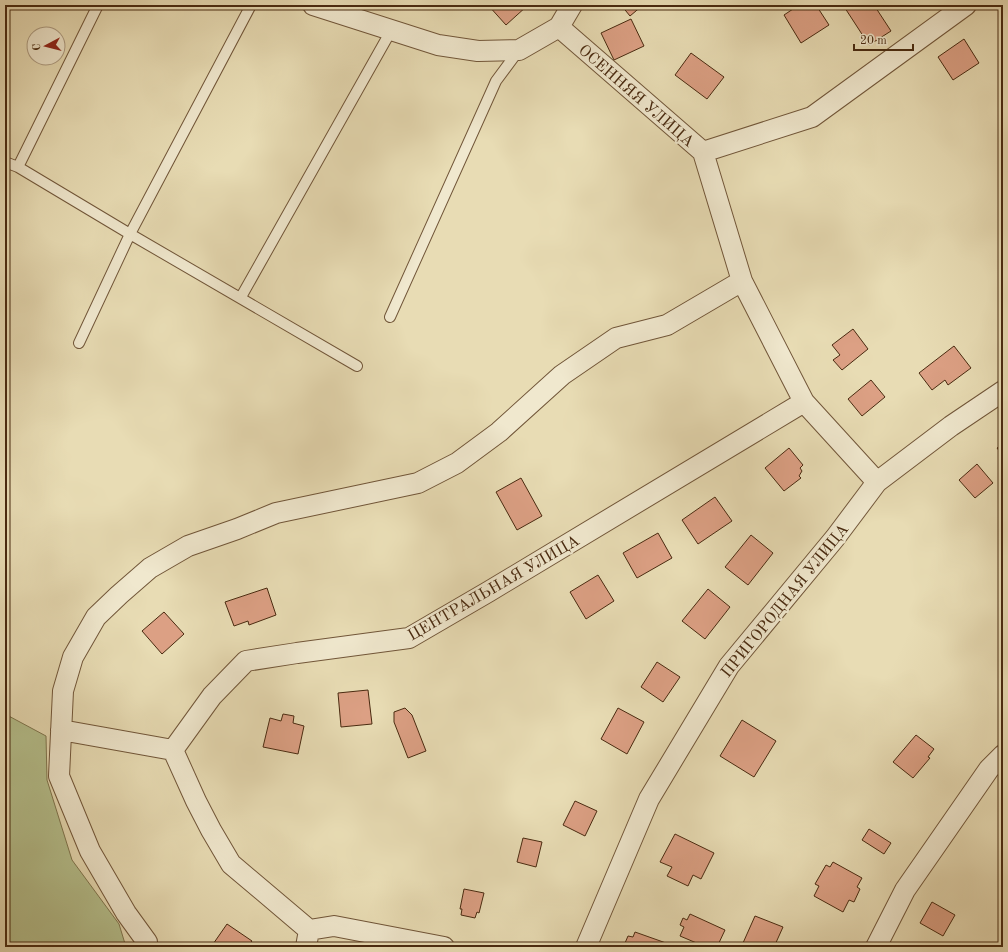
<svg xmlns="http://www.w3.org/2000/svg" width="1008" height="952" viewBox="0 0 1008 952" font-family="'Old Standard TT',serif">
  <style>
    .green { fill: #b5c08d; stroke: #7f754e }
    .building { fill: #dca084; stroke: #492a10 }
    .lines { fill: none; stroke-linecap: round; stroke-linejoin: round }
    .lane-casing { stroke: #715639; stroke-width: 12 }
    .street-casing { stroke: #715639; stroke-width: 22 }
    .lane { stroke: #f0e8ce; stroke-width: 10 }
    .street { stroke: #f0e8ce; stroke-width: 20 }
    .labels { text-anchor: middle; stroke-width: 4; stroke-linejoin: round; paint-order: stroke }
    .street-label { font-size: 16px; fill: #492a10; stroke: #f0e8ce }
  </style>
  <rect width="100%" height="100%" fill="#e8dcb4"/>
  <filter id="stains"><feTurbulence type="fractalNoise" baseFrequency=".005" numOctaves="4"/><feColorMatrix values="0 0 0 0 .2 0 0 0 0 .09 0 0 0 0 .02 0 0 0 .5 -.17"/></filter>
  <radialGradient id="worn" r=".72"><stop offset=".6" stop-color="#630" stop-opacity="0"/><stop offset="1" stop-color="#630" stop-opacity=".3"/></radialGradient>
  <path class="green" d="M5,714L46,736L47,780L72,860L119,924L126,947H5Z"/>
  <path class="building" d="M488,5H526L527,6L506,25Z
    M621,5H643L630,16Z
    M799,5H816L829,25L801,43L784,15Z
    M843,5H874L891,31L869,45Z
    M631,19L644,46L614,60L601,33Z
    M964,39L979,63L953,80L938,57Z
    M691,53L724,77L707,99L675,75Z
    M853,329L868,349L842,370L833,360L840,355L832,345Z
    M954,346L971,368L948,385L945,380L932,390L919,373Z
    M871,380L885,397L862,416L848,399Z
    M1003,444V456L997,448Z
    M789,448L803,465L800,468L802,471L799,476L801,478L784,491L765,468Z
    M977,464L993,483L975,498L959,480Z
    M521,478L542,516L517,530L496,492Z
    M715,497L732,521L698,544L682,520Z
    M658,533L672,558L637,578L623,553Z
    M751,535L773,553L748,585L725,567Z
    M598,575L614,601L586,619L570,592Z
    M267,588L276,615L249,625L248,621L234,626L225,602Z
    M708,589L730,607L705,639L682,621Z
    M164,612L184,634L162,654L142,631Z
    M657,662L680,677L663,702L641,687Z
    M368,690L372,724L341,727L338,693Z
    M405,708L412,715L426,751L408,758L394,722V712Z
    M618,708L644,722L627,754L601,739Z
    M283,714L294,716L293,723L304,726L298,754L263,747L270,718L281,721Z
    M742,720L776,741L754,777L720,756Z
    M916,735L934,749L928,757L930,758L913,778L893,762Z
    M575,801L597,811L585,836L563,825Z
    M869,829L891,843L884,854L862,840Z
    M675,834L714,853L701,879L693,875L688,886L667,876L672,867L660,862Z
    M523,838L542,842L536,867L517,862Z
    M833,862L862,878L857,887L860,889L854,902L849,900L843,912L814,896L819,886L815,884L826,865L830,867Z
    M464,889L484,893L479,913L477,912L475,918L461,915L462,909H460Z
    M932,902L955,915L943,936L920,923Z
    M690,914L725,930L717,947H706L680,936L684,927L680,925L683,918L687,920Z
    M755,916L783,927L774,947H752L743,943Z
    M227,924L252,941L247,947H211Z
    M635,932L666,943L664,947H629L630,945L625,943L628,936L633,937Z"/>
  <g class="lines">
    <defs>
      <path id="lane" d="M5,162L18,167L130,234L357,366
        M18,167L98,5
        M241,297L392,29
        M390,317L496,81L519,50
        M79,343L130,234L251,5"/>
      <path id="street" d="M313,5L438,45L478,51L519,50L559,27L572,5
        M559,27L703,152L812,117L966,5
        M703,152L742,281L804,402L877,482
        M61,730L173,750
        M147,947V942L126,913L90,851L59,776L63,691L73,657L96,617L119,595L150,568L188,546L237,529L276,513L418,483L457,463L499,432L562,375L616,338L667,325L742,281
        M306,947L309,930
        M444,947L334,926L309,930L231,864L211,830L196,801L173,750L212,696L246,661L297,653L409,638L488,592L804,402
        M586,947L649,799L729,666L835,538L877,482L951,426L1003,391
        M876,947L905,890L989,769L1003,755"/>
    </defs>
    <use href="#lane" class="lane-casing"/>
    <use href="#street" class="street-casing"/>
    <use href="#lane" class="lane"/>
    <use href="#street" class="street"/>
  </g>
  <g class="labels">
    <g class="street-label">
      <text transform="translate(637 95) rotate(41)" y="6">ОСЕННЯЯ УЛИЦА</text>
      <text transform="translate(493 587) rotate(-30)" y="6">ЦЕНТРАЛЬНАЯ УЛИЦА</text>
      <text transform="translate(784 600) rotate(-51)" y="6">ПРИГОРОДНАЯ УЛИЦА</text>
    </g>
  </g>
  <rect width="1008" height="952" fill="none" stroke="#e8dcb4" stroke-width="20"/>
  <rect x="6" y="6" width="996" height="940" fill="none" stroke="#492a10" stroke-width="2"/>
  <rect x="10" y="10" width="988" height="932" fill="none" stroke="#492a10"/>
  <g transform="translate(46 46) rotate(263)"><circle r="19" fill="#f0e8ce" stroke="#ad9c82"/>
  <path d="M0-3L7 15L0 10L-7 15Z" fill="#8f2418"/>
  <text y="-6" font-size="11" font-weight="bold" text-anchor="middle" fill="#492a10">С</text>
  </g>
  <path d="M854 44v6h59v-6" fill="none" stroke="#492a10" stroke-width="2"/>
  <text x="860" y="44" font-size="12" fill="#492a10" stroke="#f0e8ce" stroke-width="3" paint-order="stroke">20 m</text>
  <rect width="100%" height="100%" filter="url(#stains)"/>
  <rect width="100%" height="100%" fill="url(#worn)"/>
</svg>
